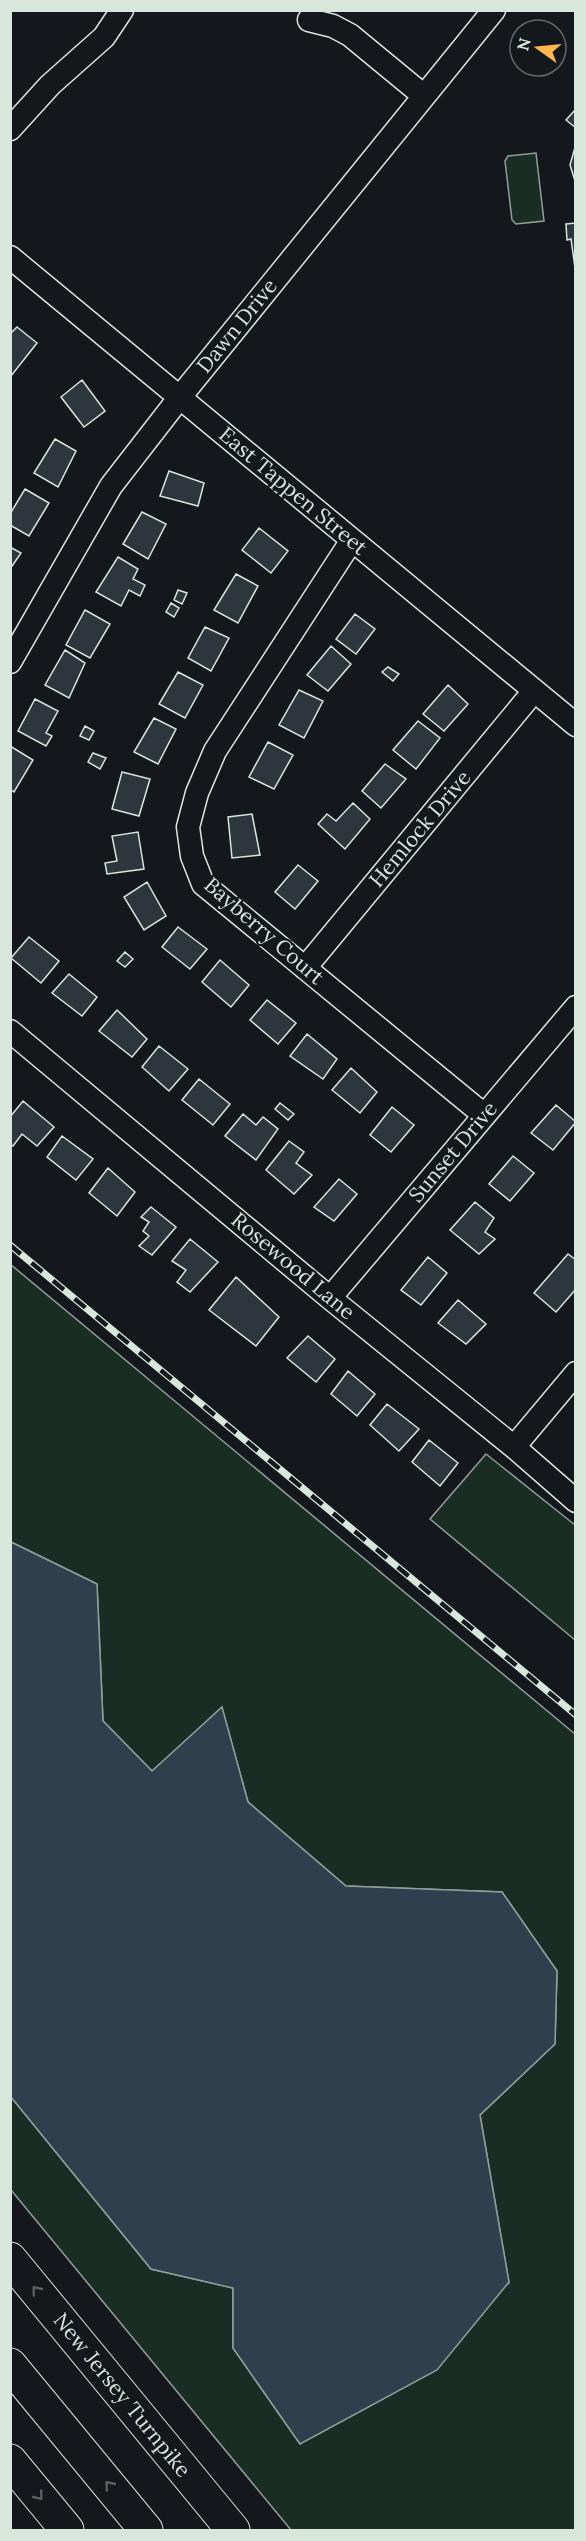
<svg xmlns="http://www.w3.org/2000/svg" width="586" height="2541" viewBox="0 0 586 2541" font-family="Lora,serif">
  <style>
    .green { fill: #1a2d24; stroke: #939e99; stroke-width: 1.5 }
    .water { fill: #2f3f4d; stroke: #939e99; stroke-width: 1.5 }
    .building { fill: #2c363c; stroke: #d8e6dc; stroke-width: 1.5 }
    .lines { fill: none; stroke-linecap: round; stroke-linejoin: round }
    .minor-casing { stroke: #d8e6dc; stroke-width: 25 }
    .highway-casing { stroke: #d8e6dc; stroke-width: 35 }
    .minor { stroke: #14181c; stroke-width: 22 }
    .highway { stroke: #14181c; stroke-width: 33 }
    .rail-casing { stroke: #d8e6dc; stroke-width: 7 }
    .rail { stroke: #14181c; stroke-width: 4.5; stroke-dasharray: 14; stroke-linecap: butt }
    .oneway { stroke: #59605f }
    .labels { text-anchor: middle; stroke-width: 4.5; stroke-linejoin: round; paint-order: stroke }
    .street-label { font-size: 21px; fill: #d8e6dc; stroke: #14181c }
  </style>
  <rect width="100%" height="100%" fill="#14181c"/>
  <path class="green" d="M536,153L544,221L516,224L512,220L505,161L508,156Z
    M10,1264L575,1734V2530H291L11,2190V2097L151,2269L233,2288V2348L300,2444L509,2283L480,2115L555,2044L557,1971L502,1892L346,1886L248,1802L222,1708L152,1771L103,1721L97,1584L11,1542Z
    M486,1454L575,1525V1640L430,1519Z"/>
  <path class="water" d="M11,1542L97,1584L103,1721L152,1771L222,1707L248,1802L346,1886L502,1892L557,1971L555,2044L480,2115L509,2282L437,2370L300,2444L233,2348V2288L151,2269L11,2097Z"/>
  <path class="building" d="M576,109V128L566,120Z
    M576,144V184L570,165Z
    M576,223V275L571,239L567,240L566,224Z
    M17,327L37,343L11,376L10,334Z
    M82,380L105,411L84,427L61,397Z
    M55,439L76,451L58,487L34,473Z
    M169,471L204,483L198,506L160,496Z
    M25,489L49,503L29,536L10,525V514Z
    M142,512L166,524L148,559L123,544Z
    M259,528L288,551L271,573L242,550Z
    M10,547L21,553L10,569Z
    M118,557L138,569L133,579L145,585L140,596L129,590L121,606L96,592Z
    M236,574L258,586L238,623L214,610Z
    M178,590L187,593L182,604L174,600Z
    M171,603L179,608L174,617L166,612Z
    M85,610L110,624L90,658L66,645Z
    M355,614L375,629L356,654L336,639Z
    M205,627L229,638L211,671L188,658Z
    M331,646L351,664L328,691L307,675Z
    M65,650L85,663L69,698L45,685Z
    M388,667L399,674L393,681L382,672Z
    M178,672L203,685L185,718L159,704Z
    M448,685L468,704L444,731L423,714Z
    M299,690L323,701L304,738L279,725Z
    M35,699L58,711L46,733L52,736L46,746L18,731Z
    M154,718L176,729L158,764L134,752Z
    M418,721L440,738L416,769L393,750Z
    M85,726L94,731L89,740L80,736Z
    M268,742L293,755L274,789L249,777Z
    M10,746L33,760L14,792L10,789Z
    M93,753L106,758L100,769L88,762Z
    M385,764L406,779L381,808L362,791Z
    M122,772L150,779L139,816L112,809Z
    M353,803L370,819L345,849L318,824L327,814L336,821Z
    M252,814L260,855L232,858L228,817Z
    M138,832L144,869L107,874L105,863L117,861L112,836Z
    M298,865L318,881L295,909L275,892Z
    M147,882L166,916L144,930L124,897Z
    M178,927L207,949L190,969L162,947Z
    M29,937L59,961L41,983L11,958Z
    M125,952L133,959L125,967L117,961Z
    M220,960L249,985L231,1007L202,982Z
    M69,974L97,997L82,1016L52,993Z
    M267,1000L296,1023L278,1044L250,1020Z
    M117,1010L147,1039L132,1057L99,1031Z
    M307,1034L337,1059L323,1079L290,1056Z
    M159,1046L188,1069L169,1091L142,1067Z
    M351,1068L377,1092L360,1113L332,1090Z
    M199,1079L230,1104L213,1125L182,1100Z
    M23,1101L54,1127L37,1146L22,1134L13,1146L10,1144V1117Z
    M280,1103L294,1114L288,1120L275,1109Z
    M556,1105L576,1122L553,1150L531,1133Z
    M392,1107L414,1125L391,1152L370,1135Z
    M243,1114L256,1125L263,1117L278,1129L256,1160L225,1136Z
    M62,1136L93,1159L76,1180L47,1157Z
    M289,1141L304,1152L296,1163L312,1175L294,1194L266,1170Z
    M513,1156L534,1173L510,1201L489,1184Z
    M108,1168L135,1192L117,1216L89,1193Z
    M339,1179L357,1194L334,1221L314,1207Z
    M475,1202L494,1218L485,1232L495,1239L479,1254L450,1230Z
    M151,1207L176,1227L152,1255L139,1246L149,1236L143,1231L149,1222L141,1217Z
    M190,1239L218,1262L190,1292L177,1282L186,1270L172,1261Z
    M568,1254L576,1260V1289L556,1312L534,1293Z
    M428,1257L447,1273L421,1305L401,1290Z
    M236,1277L279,1317L256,1346L209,1310Z
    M458,1300L486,1324L466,1344L438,1323Z
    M308,1336L335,1359L316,1382L287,1358Z
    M348,1371L375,1394L357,1416L331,1394Z
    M387,1404L419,1429L399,1451L370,1425Z
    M429,1440L458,1463L440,1486L412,1462Z"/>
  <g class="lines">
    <defs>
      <path id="minor" d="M309,20L333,26L350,35L424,96
        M10,129L50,85L104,37L122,10
        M10,257L576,725
        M352,540L215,751L197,793L188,827L192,856L203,884L484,1115
        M10,662L111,486L180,397L494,10
        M305,968L534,691
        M10,1031L330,1298L514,1447L576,1501
        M330,1298L576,1007
        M514,1447L576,1373"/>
      <path id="highway" d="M10,2259L233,2530
        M10,2365L146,2530
        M10,2461L67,2530"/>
    </defs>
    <use href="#minor" class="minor-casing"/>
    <use href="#highway" class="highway-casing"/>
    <use href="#minor" class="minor"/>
    <use href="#highway" class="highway"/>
    <defs>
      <path id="rail" d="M10,1245L576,1715"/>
    </defs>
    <use href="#rail" class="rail-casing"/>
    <use href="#rail" class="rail"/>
  </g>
  <defs><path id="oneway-chevron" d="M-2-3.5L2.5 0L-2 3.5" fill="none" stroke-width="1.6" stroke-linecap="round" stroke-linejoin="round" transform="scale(1.5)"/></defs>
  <g class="oneway">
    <use href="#oneway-chevron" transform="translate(36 2290) rotate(-129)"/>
    <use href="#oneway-chevron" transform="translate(109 2485) rotate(-129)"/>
    <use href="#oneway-chevron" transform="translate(39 2496) rotate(51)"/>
  </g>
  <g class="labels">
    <g class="street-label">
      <text transform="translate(237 326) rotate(-51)" y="7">Dawn Drive</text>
      <text transform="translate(293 491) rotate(40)" y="7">East Tappen Street</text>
      <text transform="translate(420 829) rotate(-50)" y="7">Hemlock Drive</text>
      <text transform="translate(264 931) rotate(41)" y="7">Bayberry Court</text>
      <text transform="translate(453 1152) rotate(-50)" y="7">Sunset Drive</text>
      <text transform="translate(293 1266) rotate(40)" y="7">Rosewood Lane</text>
      <text transform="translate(122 2395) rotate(51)" y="7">New Jersey Turnpike</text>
    </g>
  </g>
  <rect width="586" height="2541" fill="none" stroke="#d8e6dc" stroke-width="24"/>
  <g transform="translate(538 48) rotate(285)"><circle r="28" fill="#14181c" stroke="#626a69" stroke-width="1.5"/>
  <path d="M0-4.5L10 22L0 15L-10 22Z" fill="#ffb74d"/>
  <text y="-9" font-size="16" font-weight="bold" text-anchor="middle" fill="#d8e6dc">N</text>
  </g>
</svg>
